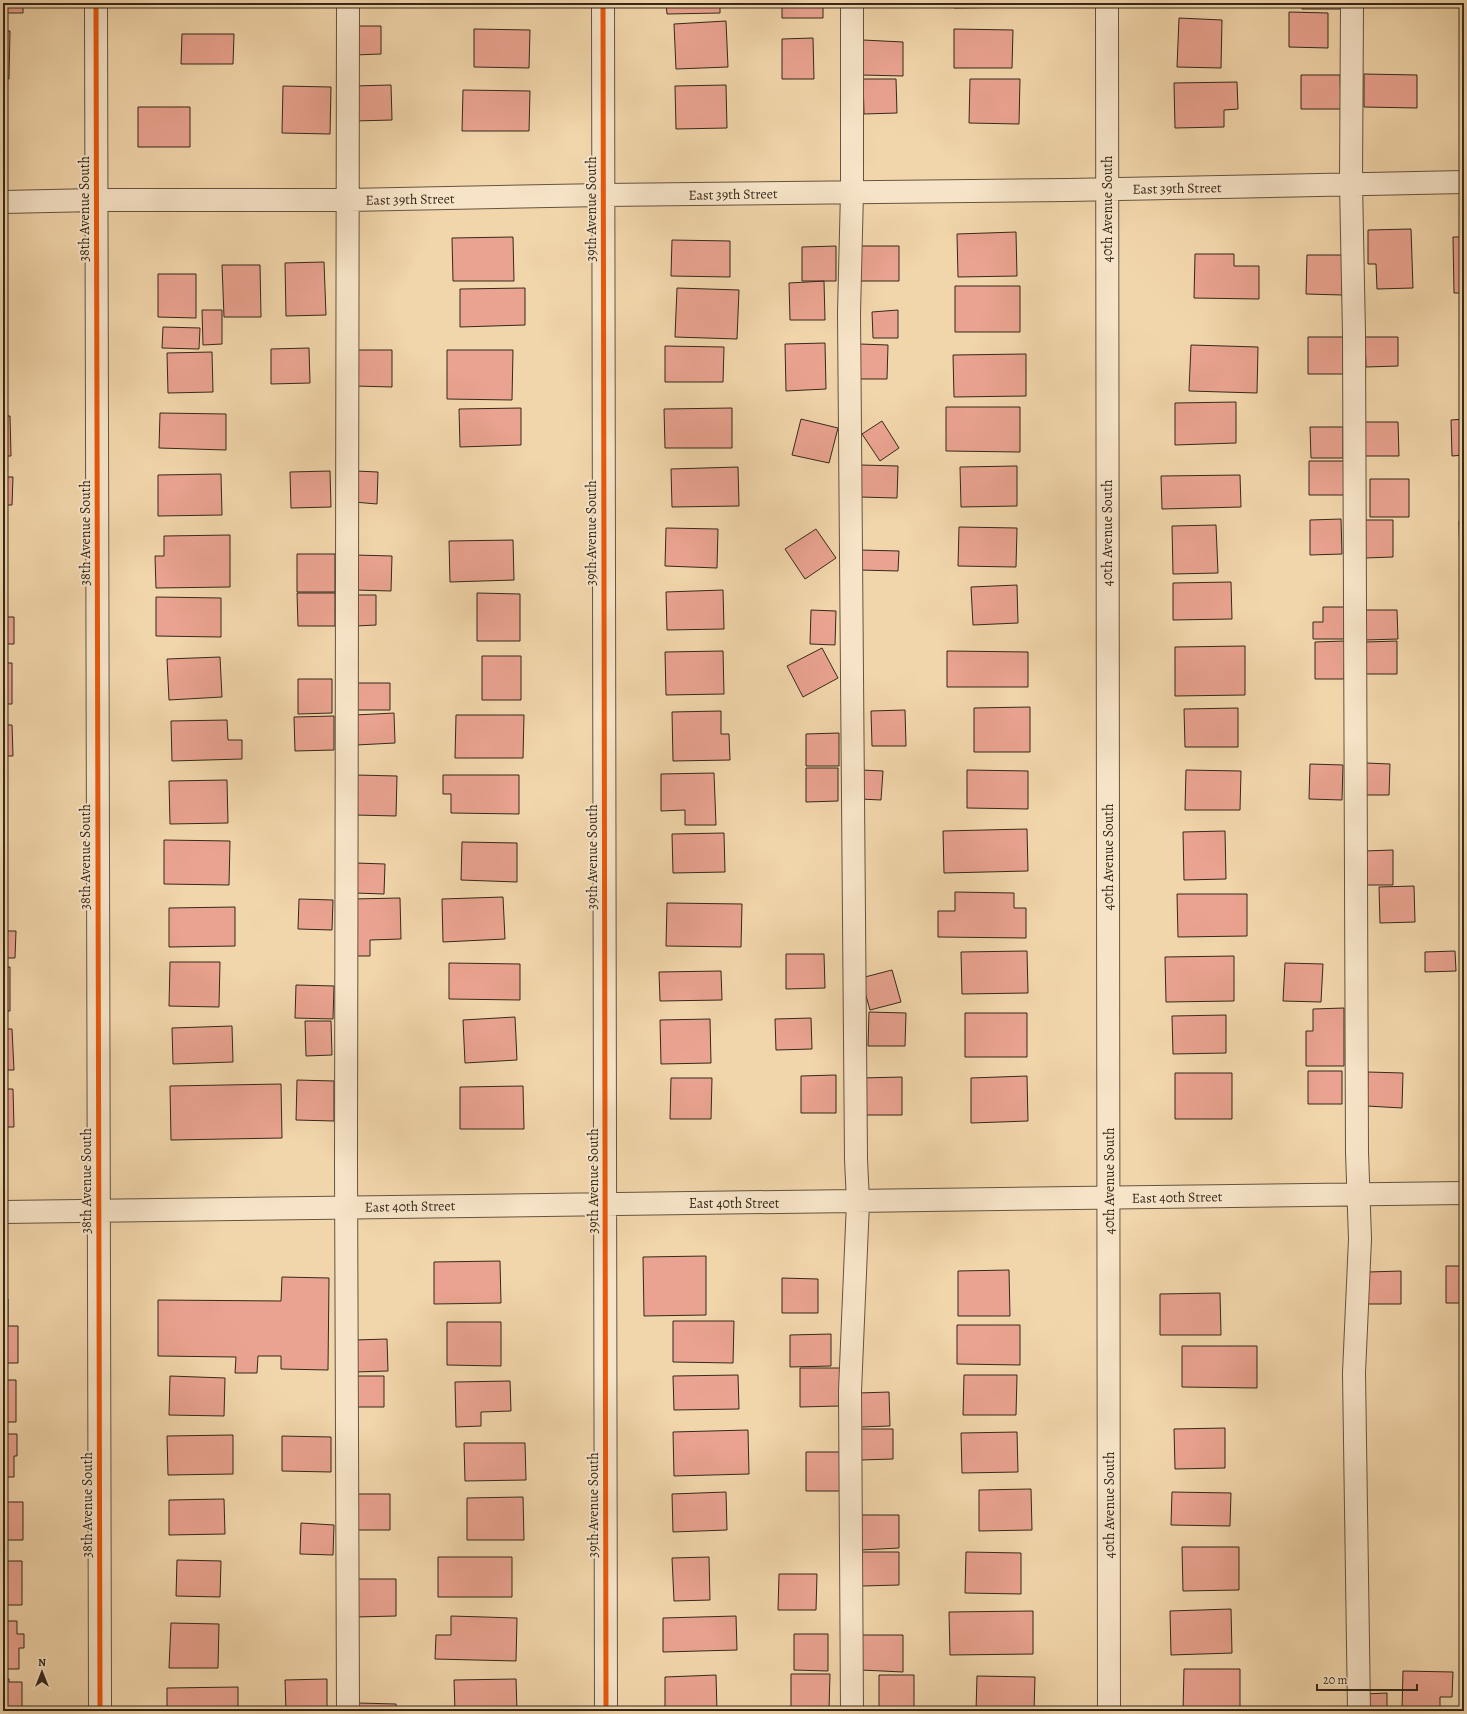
<svg xmlns="http://www.w3.org/2000/svg" width="1467" height="1714" viewBox="0 0 1467 1714" font-family="Alegreya,serif">
  <style>
    .building { fill: #eaa390; stroke: #35291b }
    .lines { fill: none; stroke-linecap: round; stroke-linejoin: round }
    .minor-casing { stroke: #64543f; stroke-width: 24 }
    .minor { stroke: #f7e4c8; stroke-width: 22 }
    .cycleway-casing { stroke: #f7e4c8; stroke-width: 8 }
    .cycleway { stroke: #e8590c; stroke-width: 5 }
    .labels { text-anchor: middle; stroke-width: 4; stroke-linejoin: round; paint-order: stroke }
    .street-label { font-size: 14px; fill: #35291b; stroke: #f7e4c8 }
  </style>
  <rect width="100%" height="100%" fill="#f2d6ab"/>
  <filter id="stains"><feTurbulence type="fractalNoise" baseFrequency=".005" numOctaves="4"/><feColorMatrix values="0 0 0 0 .2 0 0 0 0 .09 0 0 0 0 .02 0 0 0 .5 -.17"/></filter>
  <radialGradient id="worn" r=".72"><stop offset=".6" stop-color="#630" stop-opacity="0"/><stop offset="1" stop-color="#630" stop-opacity=".3"/></radialGradient>
  <path class="building" d="M3,3H23V13H3Z
    M178,3H230V5H178Z
    M666,3H720V13L667,14Z
    M782,3H823V18H782Z
    M954,3H1024V7L954,8Z
    M1302,3H1341V9H1302Z
    M1289,12L1328,13V48L1289,47Z
    M1462,13H1464V56H1463Z
    M1179,18L1222,20L1221,68L1177,67Z
    M726,21L728,67L676,69L674,24Z
    M354,26H381V54L355,55Z
    M474,29L530,30L529,68L474,67Z
    M954,29L1013,30L1012,68H954Z
    M3,31H10L9,79H3Z
    M182,34H234L233,64H181Z
    M813,38L814,79H782V39Z
    M863,40L903,42V76L862,75Z
    M1364,74L1417,75V108L1364,107Z
    M1301,75H1340L1341,109H1301Z
    M863,79H896L897,113L864,114Z
    M970,79H1020L1019,124L969,123Z
    M1237,82L1238,109L1224,110V127L1175,128L1174,83Z
    M391,85L392,120L354,121L353,86Z
    M726,85L727,128L676,129L675,86Z
    M283,86L331,87L330,134L282,133Z
    M463,90L530,91L529,131H462Z
    M138,107H190V147H138Z
    M1411,229L1413,288L1377,289L1376,264H1368V230Z
    M1016,232L1017,276L958,277L957,234Z
    M513,237L514,281H453L452,238Z
    M1453,237H1464V293H1454Z
    M672,240L730,241V277L671,276Z
    M836,246V281H802V247Z
    M859,246H899V281H859Z
    M3,252H7L6,288H3Z
    M1195,254H1234V266H1259V299L1194,298Z
    M1307,255H1342V295L1306,294Z
    M324,262L326,315L286,316L285,263Z
    M222,265H260L261,317H224Z
    M158,274H196V318L158,317Z
    M824,281L825,320H790L789,283Z
    M955,286H1020V332H955Z
    M525,288V325L460,327V289Z
    M677,288L739,290L737,339L675,337Z
    M3,295L5,334H3Z
    M202,310H222V344L203,345Z
    M898,310V338H873L872,312Z
    M163,327L200,328L199,349L162,348Z
    M1308,337H1343V374H1308Z
    M1365,337H1398V366L1366,367Z
    M825,343L826,389L786,391L785,344Z
    M860,344L888,345L887,379H859Z
    M1191,345L1258,347L1257,393L1189,391Z
    M665,346L724,347L723,382H665Z
    M309,348L310,383L271,384V349Z
    M356,350H392V387L355,386Z
    M447,350H513L512,400L447,399Z
    M212,352L213,392L168,393L167,353Z
    M1026,354V396L954,397L953,355Z
    M1236,402V443L1175,445V403Z
    M946,407H1020V452L946,451Z
    M521,408V445L460,447L459,409Z
    M732,408V448H665L664,409Z
    M160,413L226,414V450L159,448Z
    M3,416H10L11,456H3Z
    M801,419L838,428L829,463L792,455Z
    M1464,419V455L1452,456L1451,420Z
    M882,421L899,448L880,461L862,434Z
    M1364,422H1398L1399,456H1365Z
    M1310,427H1343V458H1311Z
    M1309,461H1344V495H1309Z
    M861,465L898,466L897,498L860,497Z
    M1017,466V506L961,507L960,467Z
    M738,467L739,506L672,507L671,469Z
    M330,471L331,507L291,508L290,472Z
    M356,471L378,472L377,504L354,502Z
    M221,474L222,515L158,516V475Z
    M1240,475L1241,507L1162,509L1161,476Z
    M3,477H13L12,505H3Z
    M1370,479H1409V517H1370Z
    M1341,519L1342,554L1310,555V520Z
    M1365,520H1393V557L1365,558Z
    M1459,521H1464V566H1460Z
    M1216,525L1218,573L1173,574L1172,526Z
    M959,527L1017,528L1016,567L958,566Z
    M666,528L718,529L717,568L665,566Z
    M816,529L836,558L805,579L785,549Z
    M230,535V587L156,588L155,556H164V536Z
    M513,540L514,580L450,582L449,541Z
    M860,550L899,551L898,571L860,570Z
    M297,554H335V592H297Z
    M355,555L392,556L391,591L355,590Z
    M1231,582L1232,619L1173,620V583Z
    M1017,585L1018,623L973,625L971,587Z
    M723,590L724,629L667,630L666,592Z
    M297,593H335V626H298Z
    M477,593L520,594V641H477Z
    M356,595H376V625L356,626Z
    M156,597L221,598V637L156,636Z
    M1323,607H1344V639H1313V622H1323Z
    M811,610L836,611L835,645L810,644Z
    M1366,610H1397L1398,639L1366,640Z
    M3,617H14V644H3Z
    M1345,641L1344,679H1315V642Z
    M1397,641V674H1366V642Z
    M1245,646V695L1175,696V647Z
    M822,648L838,678L803,697L787,666Z
    M723,651L724,694L666,695L665,652Z
    M947,651L1028,652V687H947Z
    M482,656H521V700H482Z
    M220,657L222,697L169,700L167,659Z
    M3,663H12V704H3Z
    M298,679H332V713L298,714Z
    M356,683H390V710H357Z
    M1030,707V752H974V708Z
    M1238,708V747H1185L1184,709Z
    M905,710L906,746H872L871,711Z
    M721,711V734H729L730,760L673,761L672,712Z
    M394,713L395,743L356,745L355,715Z
    M456,715H524L523,758H455Z
    M334,716V750L295,751L294,717Z
    M227,720L228,740H242V759L172,761L171,721Z
    M3,725H12L13,756H3Z
    M839,733V766H806V734Z
    M1366,763L1390,764L1389,795H1366Z
    M1310,764L1343,765L1342,800L1309,799Z
    M806,768H838V801L806,802Z
    M861,770L883,771L881,800L860,799Z
    M967,770L1028,771V809L967,808Z
    M1186,770L1241,771L1240,810H1185Z
    M714,773L716,825H685V810L661,811V774Z
    M356,775L397,776L396,816L355,815Z
    M443,775H519V814L451,813V794H443Z
    M227,780L228,823L170,824L169,781Z
    M1027,829L1028,871L944,873L943,831Z
    M1225,831L1226,879L1184,880L1183,832Z
    M724,833L725,872L673,873L672,834Z
    M164,840L230,841L229,885L164,884Z
    M462,842L517,843V882L461,880Z
    M1393,850V885H1366L1365,851Z
    M356,863L385,864L384,894L355,893Z
    M1414,886L1415,922L1380,923L1379,887Z
    M955,892L1014,893V908H1026V938L938,937V911H955Z
    M1177,894H1247V936L1178,937Z
    M503,897L505,939L443,942L442,899Z
    M400,898L401,939L370,940V956H354L353,899Z
    M299,899L333,900L332,930L298,929Z
    M667,903L742,904L741,947L666,946Z
    M235,907V946L169,947V908Z
    M3,915V931H16L15,958H3Z
    M1027,951L1028,993L962,994L961,952Z
    M1455,951L1456,971L1425,972V952Z
    M786,954H824L825,988L786,989Z
    M1234,956V1001L1166,1002L1165,957Z
    M170,962H220L219,1007L169,1006Z
    M449,963L520,964V1000L449,999Z
    M1285,963L1323,964L1321,1002L1283,1001Z
    M3,967H10V1011H3Z
    M892,970L901,1002L870,1010L861,978Z
    M721,971L722,1000L660,1001L659,972Z
    M296,985L334,986L333,1019L295,1018Z
    M1344,1008V1066H1306V1031H1313V1009Z
    M869,1012L906,1013L905,1046H868Z
    M965,1013H1027V1057H965Z
    M1226,1015V1053L1173,1054L1172,1016Z
    M515,1017L517,1060L465,1063L463,1020Z
    M811,1018L812,1049L776,1050L775,1019Z
    M710,1019L711,1063L661,1064L660,1020Z
    M305,1021H331L332,1055L306,1056Z
    M232,1026L233,1062L173,1064L172,1028Z
    M3,1029H12L14,1070H3Z
    M1463,1070H1464V1117L1462,1116Z
    M1308,1071H1342V1104H1308Z
    M1368,1072L1403,1073L1402,1108L1367,1106Z
    M1175,1073H1232V1119H1175Z
    M836,1075V1113H801V1076Z
    M1027,1076L1028,1121L971,1123V1078Z
    M902,1077V1115H861V1078Z
    M671,1078H712L711,1119H670Z
    M297,1080L334,1081V1121L296,1120Z
    M281,1084L282,1138L171,1140L170,1086Z
    M523,1086L524,1129H460V1087Z
    M3,1089H13L14,1127H3Z
    M706,1256V1315L644,1316L643,1257Z
    M500,1261L501,1303L434,1304V1262Z
    M1446,1266H1464V1303H1446Z
    M1009,1270L1010,1316H958V1271Z
    M1401,1271V1304H1368V1272Z
    M282,1277L329,1278L328,1370L281,1369V1356H258L257,1373H235L236,1357L158,1356V1300L281,1301Z
    M782,1278L818,1279V1313H782Z
    M1220,1293L1221,1335H1160V1294Z
    M3,1299H8V1326H18V1363H3Z
    M673,1321H734L733,1363L673,1362Z
    M447,1322H501V1366L447,1365Z
    M957,1325H1020V1365L957,1364Z
    M831,1334V1366L790,1367V1335Z
    M387,1339L388,1371L355,1372V1340Z
    M1182,1346H1257V1388L1182,1387Z
    M800,1368H840L839,1406L800,1407Z
    M738,1375L739,1409L674,1410L673,1376Z
    M964,1375H1017L1016,1415H963Z
    M170,1376L225,1378L224,1416L169,1415Z
    M355,1376H384V1407H355Z
    M3,1380H16V1422H3Z
    M510,1381L511,1411L481,1412V1426L456,1427L455,1382Z
    M889,1392L890,1426L860,1427L859,1393Z
    M1225,1428V1468L1175,1469L1174,1429Z
    M860,1429H893V1459L861,1460Z
    M748,1430L749,1474L674,1476L673,1432Z
    M1017,1432L1018,1472L962,1473L961,1433Z
    M3,1434H17V1456H14V1477H3Z
    M233,1435V1474L168,1475L167,1436Z
    M282,1436L331,1437V1472L282,1471Z
    M464,1443H525L526,1480L465,1481Z
    M806,1452H842L841,1491H806Z
    M1031,1489L1032,1530L979,1531V1490Z
    M726,1492L727,1530L673,1532L672,1494Z
    M1172,1492L1231,1493L1230,1526L1171,1525Z
    M357,1494H390V1530H357Z
    M523,1497L524,1540H467V1498Z
    M224,1499L225,1534L169,1535V1500Z
    M3,1502H23V1540H3Z
    M860,1515H899V1548L861,1550Z
    M301,1523L334,1525L333,1555L300,1554Z
    M1182,1547H1239V1590L1183,1591Z
    M861,1552H899V1585L862,1586Z
    M966,1552L1021,1553V1594L965,1593Z
    M438,1557H512V1597H438Z
    M709,1557L710,1600L674,1601L672,1558Z
    M177,1560L221,1561L220,1597L176,1596Z
    M3,1561H22V1605H3Z
    M779,1574H817L816,1610H778Z
    M355,1579H396V1616L355,1617Z
    M1231,1609L1232,1653L1171,1655L1170,1611Z
    M1033,1611V1654L950,1655L949,1612Z
    M451,1616L517,1618L516,1661L435,1659L436,1635H451Z
    M736,1616L737,1650L663,1652V1618Z
    M3,1621H17V1634H24V1648H19V1669H3Z
    M171,1623L219,1624L218,1668H169Z
    M794,1634H828V1671L794,1670Z
    M862,1635H903V1672L861,1670Z
    M1184,1669H1240V1711H1183Z
    M1403,1671L1453,1672L1452,1697H1440V1711H1402Z
    M791,1674H830L829,1711H791Z
    M716,1675L717,1711H665V1677Z
    M879,1675H914V1708H879Z
    M977,1676L1035,1677L1034,1711H976Z
    M3,1679H9V1682H22V1711H3Z
    M327,1679V1711H286L285,1680Z
    M516,1679L517,1711H455L454,1680Z
    M238,1687V1711H167V1688Z
    M1387,1693V1711H1365V1694Z
    M358,1703L396,1704V1711H358Z"/>
  <g class="lines">
    <defs>
      <path id="minor" d="M96,3L100,1711
        M603,3L606,1711
        M852,3V192L849,313L856,1159L858,1202L850,1391L852,1711
        M1107,3L1109,1711
        M1352,3L1351,184L1354,333L1357,1152L1360,1239L1354,1373L1359,1711
        M3,202L96,200H348L603,195L1068,190L1464,182
        M3,1212L1464,1193
        M348,1711L346,1163L348,3"/>
    </defs>
    <use href="#minor" class="minor-casing"/>
    <use href="#minor" class="minor"/>
    <defs>
      <path id="cycleway" d="M96,3L100,1711
        M603,3L606,1711"/>
    </defs>
    <use href="#cycleway" class="cycleway-casing"/>
    <use href="#cycleway" class="cycleway"/>
  </g>
  <g class="labels">
    <g class="street-label">
      <text transform="translate(1177 188) rotate(-1)" y="5">East 39th Street</text>
      <text transform="translate(733 194) rotate(-1)" y="5">East 39th Street</text>
      <text transform="translate(410 199) rotate(-1)" y="5">East 39th Street</text>
      <text transform="translate(84 209) rotate(-90)" y="5">38th Avenue South</text>
      <text transform="translate(591 209) rotate(-90)" y="5">39th Avenue South</text>
      <text transform="translate(1107 209) rotate(-90)" y="5">40th Avenue South</text>
      <text transform="translate(85 533) rotate(-90)" y="5">38th Avenue South</text>
      <text transform="translate(591 533) rotate(-90)" y="5">39th Avenue South</text>
      <text transform="translate(1107 533) rotate(-90)" y="5">40th Avenue South</text>
      <text transform="translate(85 857) rotate(-90)" y="5">38th Avenue South</text>
      <text transform="translate(592 857) rotate(-90)" y="5">39th Avenue South</text>
      <text transform="translate(1108 857) rotate(-90)" y="5">40th Avenue South</text>
      <text transform="translate(86 1181) rotate(-90)" y="5">38th Avenue South</text>
      <text transform="translate(593 1181) rotate(-90)" y="5">39th Avenue South</text>
      <text transform="translate(1109 1181) rotate(-90)" y="5">40th Avenue South</text>
      <text transform="translate(1177 1197) rotate(-1)" y="5">East 40th Street</text>
      <text x="734" y="1208">East 40th Street</text>
      <text transform="translate(410 1206) rotate(-1)" y="5">East 40th Street</text>
      <text transform="translate(87 1505) rotate(-90)" y="5">38th Avenue South</text>
      <text transform="translate(593 1505) rotate(-90)" y="5">39th Avenue South</text>
      <text transform="translate(1109 1505) rotate(-90)" y="5">40th Avenue South</text>
    </g>
  </g>
  <rect width="1467" height="1714" fill="none" stroke="#f2d6ab" stroke-width="16"/>
  <rect x="4" y="4" width="1459" height="1706" fill="none" stroke="#35291b" stroke-width="2"/>
  <rect x="8" y="8" width="1451" height="1698" fill="none" stroke="#35291b"/>
  <g transform="translate(42 1672)" stroke="#f7e4c8" stroke-width="3" paint-order="stroke">
  <path d="M0-3L7 15L0 10L-7 15Z" fill="#35291b"/>
  <text y="-6" font-size="11" font-weight="bold" text-anchor="middle" fill="#35291b">N</text>
  </g>
  <path d="M1317 1684v6h100v-6" fill="none" stroke="#35291b" stroke-width="2"/>
  <text x="1323" y="1684" font-size="12" fill="#35291b" stroke="#f7e4c8" stroke-width="3" paint-order="stroke">20 m</text>
  <rect width="100%" height="100%" filter="url(#stains)"/>
  <rect width="100%" height="100%" fill="url(#worn)"/>
</svg>
